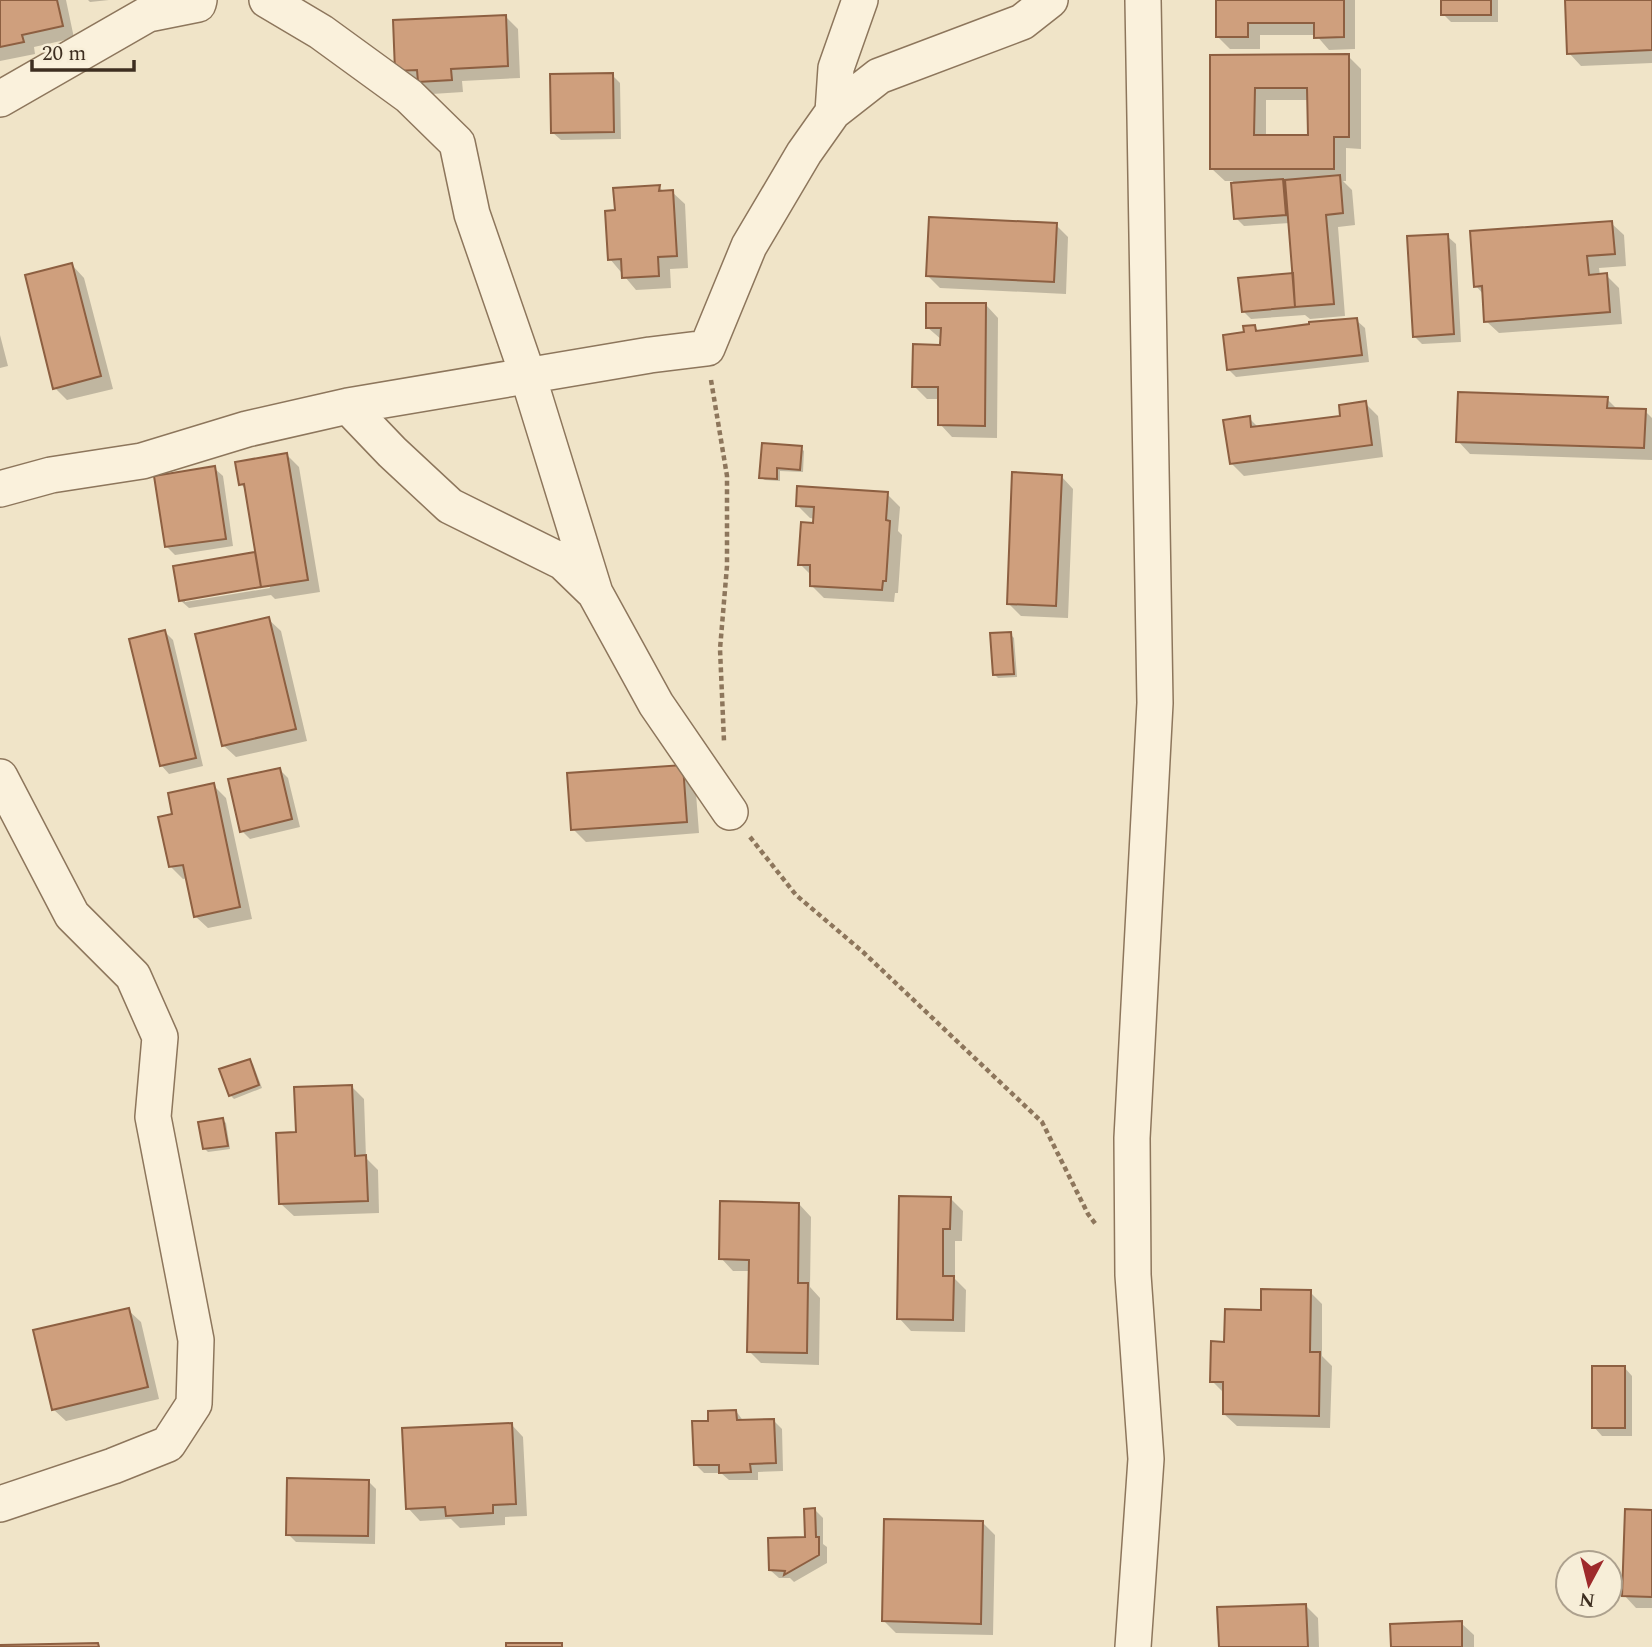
<svg xmlns="http://www.w3.org/2000/svg" width="1652" height="1647" viewBox="0 0 1652 1647" font-family="Spectral,serif">
  <style>
    .shadow { fill: #0003; fill-rule: evenodd }
    .building { fill: #cf9f7d; stroke: #8d5f41; stroke-width: 2; fill-rule: evenodd }
    .lines { fill: none; stroke-linecap: round; stroke-linejoin: round }
    .minor-casing { stroke: #8d765c; stroke-width: 38 }
    .path { stroke: #8d765c; stroke-width: 4.5; stroke-dasharray: 5 3.5; stroke-linecap: butt }
    .minor { stroke: #faf1dc; stroke-width: 35 }
  </style>
  <rect width="100%" height="100%" fill="#f0e4c8"/>
  <path class="shadow" d="M0,0H66L74,38L34,47L35,54L0,61Z
    M88,0H109L90,2Z
    M1218,0H1355V49L1329,50L1316,35H1260V49H1230L1218,37Z
    M1443,0H1498V22H1451L1443,14Z
    M1566,0H1652V63L1581,66L1569,53Z
    M505,16L518,29L520,78L462,81L463,92L432,94L421,83H409L397,70Z
    M1348,56L1361,69V149L1346,148V181H1343L1352,190L1355,225L1338,227L1345,316L1310,319L1305,315L1251,319L1243,311L1294,275L1290,223L1244,226L1236,218L1233,181H1225L1212,169V57ZM1266,100H1309V136H1266Z
    M612,75L620,83L621,139L561,140L552,132Z
    M659,187L664,192H672L685,204L688,268L670,269L671,288L636,290L610,259L617,212Z
    M1611,223L1624,235L1626,266L1599,268L1600,276L1606,275L1619,288L1622,324L1499,333L1486,321L1484,295L1476,286Z
    M1056,225L1068,237L1066,294L940,288L928,276Z
    M1447,236L1456,244L1461,342L1422,344L1414,336Z
    M72,265L84,278L113,389L67,400L55,388Z
    M986,305L998,318L997,438L952,437L940,424V399H927L914,386L942,346V340L927,327Z
    M1356,320L1365,328L1369,362L1236,377L1228,369L1246,334L1254,327L1260,332Z
    M0,335L8,366L0,368Z
    M1607,399L1618,410L1645,411L1652,418V460L1470,454L1458,441Z
    M1365,403L1378,416L1383,457L1244,476L1231,463L1249,418L1259,428L1342,417Z
    M801,448L804,451L803,472L780,471V481L765,480L761,477Z
    M287,455L299,467L320,592L275,599L271,595L189,608L180,600L175,568L257,554L246,490L241,484ZM269,584L270,588L185,602V598Z
    M214,468L223,476L233,546L175,555L167,547Z
    M1061,476L1073,489L1068,618L1021,616L1008,603Z
    M887,494L900,507L898,531L902,535L898,593H895L894,602L824,598L811,585L812,576L800,564L815,519L810,518L798,506Z
    M268,619L281,631L307,741L236,757L223,745Z
    M165,632L173,640L203,766L169,774L161,765Z
    M1010,634L1014,638L1017,677L998,678L994,674Z
    M682,767L695,780L699,833L586,842L573,829Z
    M280,770L288,778L300,827L250,839L242,831Z
    M213,785L226,798L252,919L208,928L195,916L188,878L183,879L170,866L174,816Z
    M250,1061L253,1064L262,1088L234,1099L230,1095Z
    M351,1086L364,1099L366,1158L378,1170L379,1213L294,1216L281,1204L297,1134Z
    M223,1120L226,1123L230,1149L208,1152L204,1148Z
    M950,1198L963,1211L962,1241H955V1279L966,1290L965,1332L911,1331L899,1318Z
    M799,1204L811,1217L810,1287L820,1298L819,1365L761,1363L749,1351L750,1271H733L721,1258Z
    M1310,1292L1322,1304V1356L1332,1366L1330,1428L1237,1426L1224,1414L1225,1394L1212,1381L1226,1344L1262,1312Z
    M128,1310L141,1322L159,1399L66,1421L53,1409Z
    M1624,1367L1632,1376V1436H1602L1594,1427Z
    M736,1411L744,1422L774,1421L782,1429L783,1471L758,1472V1480H729L721,1473H704L696,1465L710,1422Z
    M511,1424L523,1437L527,1516L505,1517V1525L460,1528L451,1519L420,1521L408,1508Z
    M368,1481L376,1489L375,1544L296,1542L288,1534Z
    M815,1510L823,1518V1544L827,1547V1563L794,1582L790,1578H779L770,1570L807,1539Z
    M1652,1512V1608H1636L1624,1595Z
    M983,1523L995,1535L993,1635L896,1633L883,1620Z
    M1305,1605L1318,1618L1319,1647H1221Z
    M1461,1623L1474,1635V1647H1393Z"/>
  <path class="building" d="M0,0H57L63,26L22,35L24,42L0,47Z
    M1216,0H1344V37L1314,38V23H1248V37H1216Z
    M1441,0H1491V15H1441Z
    M1565,0H1652V50L1567,54Z
    M506,15L508,66L451,69L452,80L418,82L417,70L395,71L393,20Z
    M1349,54V137H1334V169H1210V55ZM1255,88H1307L1308,135H1254Z
    M613,73L614,132L551,133L550,74Z
    M1340,175L1343,213L1326,215L1334,304L1295,307L1285,180Z
    M1283,179L1286,215L1234,219L1231,183Z
    M660,185L659,191L673,190L677,256L658,257L659,276L622,278L621,259L608,260L605,211L615,210L613,188Z
    M929,217L1057,223L1054,282L926,276Z
    M1612,221L1615,254L1587,256L1589,275L1607,273L1610,312L1484,322L1482,286L1474,287L1470,231Z
    M1448,234L1454,334L1413,337L1407,236Z
    M72,263L101,376L53,389L25,275Z
    M1293,273L1295,307L1242,312L1238,278Z
    M926,303H986L985,426L938,425V387H912L913,344L940,345L941,328H926Z
    M1357,318L1362,355L1227,370L1223,335L1244,332L1243,326L1255,325L1256,331L1309,324V322Z
    M1458,392L1608,397L1607,408L1646,409L1644,448L1456,442Z
    M1366,401L1372,445L1230,464L1223,420L1250,416L1251,427L1340,416L1339,405Z
    M762,443L802,446L800,470L777,468V479L759,478Z
    M287,453L308,580L261,587L244,484L239,485L235,462Z
    M215,466L226,539L165,547L154,476Z
    M1012,472L1062,475L1056,606L1007,604Z
    M797,486L888,492L886,520L890,521L886,581H883L882,590L810,586V565H798L801,522L813,523L814,507L796,506Z
    M255,552L261,587L179,601L173,566Z
    M269,617L296,729L222,746L195,634Z
    M165,630L196,758L160,766L129,639Z
    M1011,632L1014,674L993,675L990,633Z
    M683,765L687,822L571,830L567,773Z
    M280,768L292,819L240,832L228,779Z
    M214,783L240,907L194,917L183,865L169,867L158,817L172,814L168,793Z
    M250,1059L259,1085L229,1096L219,1069Z
    M352,1085L355,1156L366,1155L368,1201L279,1204L276,1133L296,1132L294,1087Z
    M223,1118L228,1146L203,1149L198,1122Z
    M899,1196L951,1197L950,1229H943V1276H954L953,1320L897,1319Z
    M720,1201L799,1203L798,1283H808L807,1353L747,1352L749,1260L719,1259Z
    M1261,1289L1311,1290L1310,1352H1320L1319,1416L1223,1414V1382H1210L1211,1341L1224,1342L1225,1309L1261,1310Z
    M129,1308L148,1387L52,1410L33,1330Z
    M1592,1366H1625V1428H1592Z
    M736,1410L737,1420L774,1419L776,1463L750,1464L751,1472L719,1473V1465H694L692,1421H708V1411Z
    M512,1423L516,1504L493,1505V1513L446,1516L445,1507L406,1509L402,1428Z
    M287,1478L369,1480L368,1536L286,1535Z
    M815,1508L816,1537H819V1555L784,1575L785,1571L769,1570L768,1538L805,1537L804,1509Z
    M1625,1509L1652,1510V1597L1622,1596Z
    M884,1519L983,1521L981,1624L882,1621Z
    M1306,1604L1308,1647H1219L1217,1607Z
    M1462,1621V1647H1391L1390,1624Z
    M98,1643L99,1647H0V1645Z
    M506,1643H562V1647H506Z"/>
  <g class="lines">
    <defs>
      <path id="minor" d="M267,0L321,32L409,96L457,143L472,214L528,376L595,593
        M0,99L148,14L198,4L199,0
        M833,112L879,76L1022,22L1050,0
        M348,406L392,452L450,506L563,562L595,593L656,704L730,812
        M0,489L51,475L142,461L247,429L348,406L650,355L707,348L749,246L804,153L833,112L836,68L860,0
        M0,777L72,915L133,976L160,1037L153,1117L196,1340L194,1404L168,1444L113,1466L0,1504
        M1133,1647L1146,1459L1133,1275L1132,1138L1155,703L1143,0"/>
    </defs>
    <use href="#minor" class="minor-casing"/>
    <path class="path" d="M711,380L727,476V566L720,649L724,741
      M750,837L796,895L863,952L1042,1122L1088,1214L1097,1226"/>
    <use href="#minor" class="minor"/>
  </g>
  <g transform="translate(1589 1584) rotate(187)"><circle r="33" fill="#f7eed8" stroke="#ada18e" stroke-width="2"/>
  <path d="M0-5L12 26L0 18L-12 26Z" fill="#9e2a2b"/>
  <text y="-10" font-size="19" font-weight="bold" text-anchor="middle" fill="#3d2e20">N</text>
  </g>
  <path d="M32 60v10h102v-10" fill="none" stroke="#3d2e20" stroke-width="3.5"/>
  <text x="42" y="60" font-size="21" fill="#3d2e20" stroke="#f7eed8" stroke-width="5" paint-order="stroke">20 m</text>
</svg>
